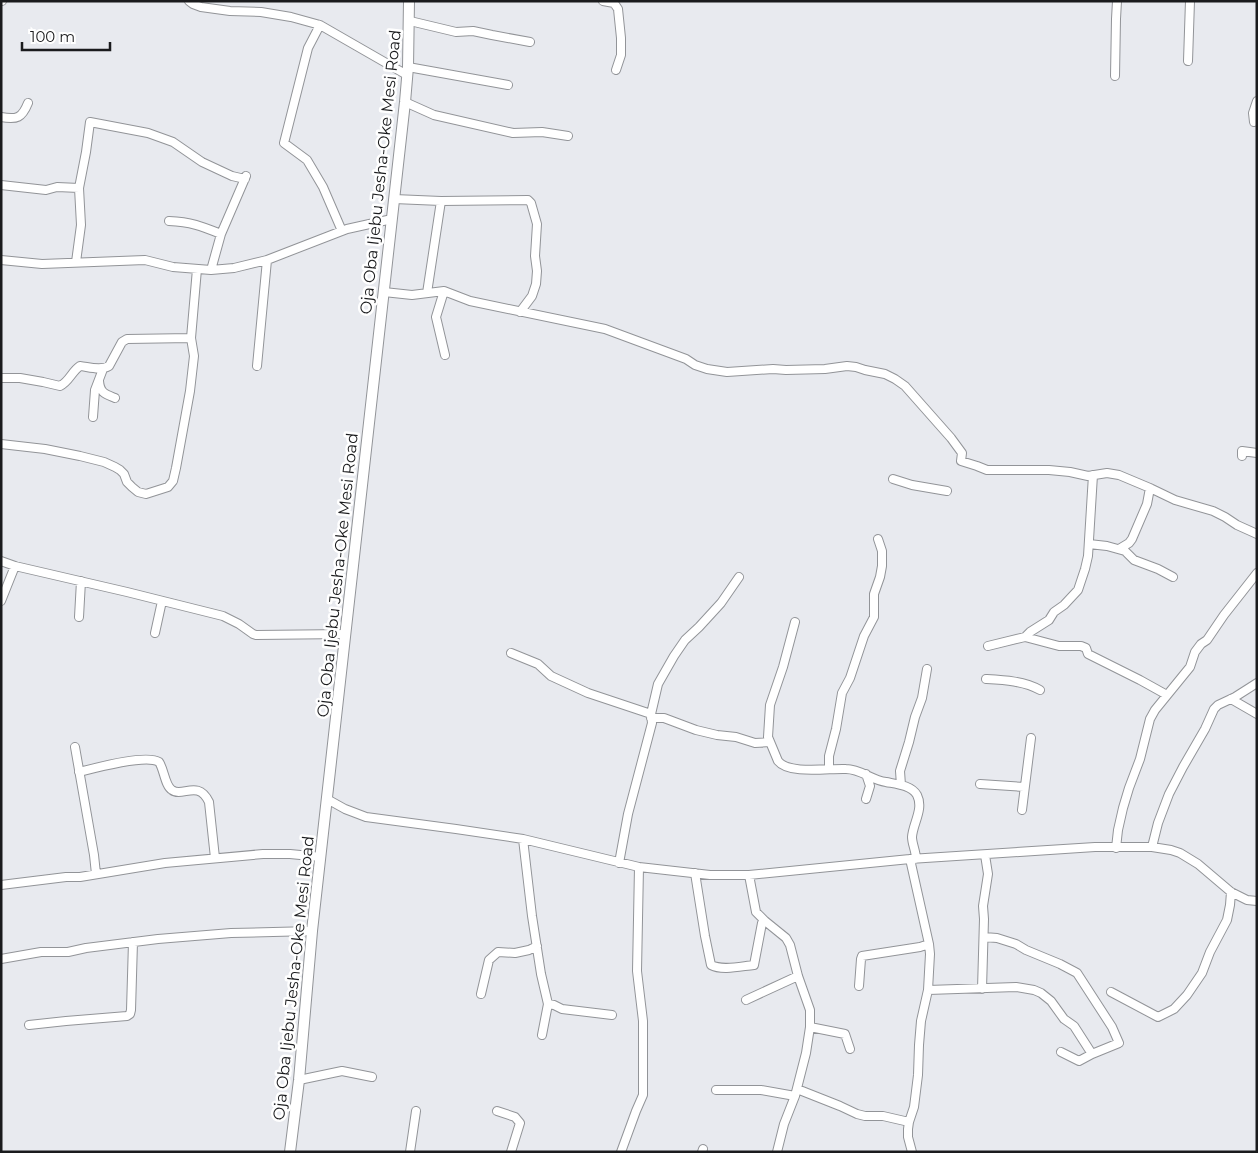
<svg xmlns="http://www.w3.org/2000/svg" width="1258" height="1153" viewBox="0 0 1258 1153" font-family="Montserrat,sans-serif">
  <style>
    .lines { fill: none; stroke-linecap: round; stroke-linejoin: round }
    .minor-casing { stroke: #929498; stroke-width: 10 }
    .major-casing { stroke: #929498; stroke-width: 12 }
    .minor { stroke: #fff; stroke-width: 8 }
    .major { stroke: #fff; stroke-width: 10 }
    .labels { text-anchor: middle; stroke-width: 5; stroke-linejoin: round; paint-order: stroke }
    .street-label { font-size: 16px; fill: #1a1b1d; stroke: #fff }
  </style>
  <rect width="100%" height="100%" fill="#e8eaef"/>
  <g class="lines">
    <defs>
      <path id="minor" d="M1,1H2
        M189,1L193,4L201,7L230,11L261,12L291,17L320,25L407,75
        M603,1L614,3L618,9L621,38V55L616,70
        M410,21L456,32L473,31L492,35L530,42
        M320,25L308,48L284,143L307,160L323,187L342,231
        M1188,61L1190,1
        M408,67L508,85
        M1115,76L1116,19L1117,1
        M405,102L434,115L513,133L542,132L568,136
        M1,117C17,120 22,118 28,103
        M1254,122L1253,113L1257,101
        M1,185L46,190L57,187L79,188
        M394,199L441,201L528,200L531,203L537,224L535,256L537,271L536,284L532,296L520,312
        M169,221C191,222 201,226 221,234
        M1,260L42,264L145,260L173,267L211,270L234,268L267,260
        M76,262L81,225L79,188L86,152L90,122L148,133L173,142L202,162L232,176L245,179
        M211,270L221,234L246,176
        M444,291L436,317L445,355
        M384,292L412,295L444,291L470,301L605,329L686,359L695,365L707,369L727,372L773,369L786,370L825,369L847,366L856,367L865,370L885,374L895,379L905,386L951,438L962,453L961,461L977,466L987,470H1049L1070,472L1088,476L1107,473L1119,475L1150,488L1175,500L1213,511L1225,517L1237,525L1257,534
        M427,293L441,201
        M257,366L267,260L347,229L392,219
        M1,378H20L43,382L60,386C69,382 72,371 80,366C89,367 101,371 109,366L122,342L127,339L191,338
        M99,381C100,393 105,394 115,398
        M93,417L95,390L103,369
        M1,444L45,449L80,456L104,462L115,467L120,470L124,474L127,482L132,487L138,492L146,494L168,487L173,481L176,468L190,391L194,356L191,338L197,269
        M1242,456V451L1257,453
        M893,479L912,485L947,491
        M1089,544L1107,546L1125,551L1134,560L1158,569L1173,577
        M1119,549L1129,543L1132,539L1147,504L1150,488
        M1,561L15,566L127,592L223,616L239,624L253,634L256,635L346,634
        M1,601L15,566
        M79,617L81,581
        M795,622L783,667L770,705L768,737L778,761C789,775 830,768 846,769C861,769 871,780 886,782C896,784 911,785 917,795C924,809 913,823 912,837C912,844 916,851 916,859
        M155,633L162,601
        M1025,637L1030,632L1049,620L1054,612L1064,605L1078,590L1085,569L1088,556L1093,475
        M988,646L1025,637L1059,646H1081L1086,648L1088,654L1140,680L1167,695
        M511,653L538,664L551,676L588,693L651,714L652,723L628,814L619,863
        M986,679C1004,680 1024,681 1040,690
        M1231,699L1257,714
        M651,714L658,684L674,656L685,640L699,627L721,603L739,577
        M651,718H664L696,730L717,735L736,737L755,743L770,742
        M75,747L94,855L96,874
        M829,769V756L836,729L842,693L850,678L864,636L874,617V594L880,577L882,566V551L878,539
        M79,772C95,768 146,754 159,762C164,769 165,786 172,790C182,798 198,779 209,802L215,858
        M866,774L870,786L866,799
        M980,784L1024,787
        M901,785L900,771L909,742L915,717L922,698L927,669
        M327,799L345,809L366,817L456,829L523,839L639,867L710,875H749L910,859L1095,847H1152L1171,850L1180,853L1198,864L1231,892L1247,900L1257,901
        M1022,810L1031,738
        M523,839L532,916L541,974L548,1004L542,1035
        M1152,847L1158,823L1169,794L1183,767L1205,729L1214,709L1218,705L1235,697L1257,683
        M1116,848L1118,830L1123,808L1129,788L1140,759L1150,719L1155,710L1190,667L1195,652L1201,644L1207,640L1224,615L1257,573
        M910,859L929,944L930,954L928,990L921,1021L919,1045L918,1075L914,1107L909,1122L908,1129V1137L912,1152
        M695,873L705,936L711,965C722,971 742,966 754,965L762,923L765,921
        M749,875L756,912L765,921L786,938L790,945L798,976L810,1010V1027L806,1053L795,1096L784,1124L777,1152
        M1,885L66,877H80L165,863L263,854H290L321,857
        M984,937L997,938L1016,944L1026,950L1060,964L1077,973L1112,1027L1119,1043L1092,1054L1079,1061L1061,1052
        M1,959L41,952H68L86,948L158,939L231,933L312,931
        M859,986L861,959L862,956L920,947L929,944
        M982,989L984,919L983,906L988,874L985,855
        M928,990L1016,987L1034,990L1041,993L1051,1001L1064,1019L1074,1026L1092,1054
        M1111,992L1158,1017L1174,1009L1187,995L1202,973L1210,952L1227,920L1230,905L1231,892
        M481,994L489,960L498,952L515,953L529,950L537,946
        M746,1000L798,976
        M548,1004L554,1005L562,1009L612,1015
        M29,1025L66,1021L127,1016L130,1014L131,1010L133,942
        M810,1027L845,1034L850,1049
        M299,1080L342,1071L372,1077
        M797,1089L840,1106L857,1114L865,1116H883L909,1122
        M716,1090H761L795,1096
        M497,1111L515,1117L520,1123L511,1152
        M410,1152L416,1111
        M621,1152L636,1111L643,1095V1021L637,971L639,867
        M702,1152L703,1149"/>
      <path id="major" d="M290,1152L299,1080L312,931L405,102L408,67L409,1"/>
    </defs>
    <use href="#minor" class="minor-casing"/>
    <use href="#major" class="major-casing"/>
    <use href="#minor" class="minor"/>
    <use href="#major" class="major"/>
  </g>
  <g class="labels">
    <g class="street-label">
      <text transform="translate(380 172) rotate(-84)" y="6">Oja Oba Ijebu Jesha-Oke Mesi Road</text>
      <text transform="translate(337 575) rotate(-84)" y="6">Oja Oba Ijebu Jesha-Oke Mesi Road</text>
      <text transform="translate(293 978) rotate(-84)" y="6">Oja Oba Ijebu Jesha-Oke Mesi Road</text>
    </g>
  </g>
  <rect width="1258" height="1153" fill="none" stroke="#1a1b1d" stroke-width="5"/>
  <path d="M22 42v8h88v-8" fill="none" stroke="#1a1b1d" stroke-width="2.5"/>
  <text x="30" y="42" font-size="15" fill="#1a1b1d" stroke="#ffffff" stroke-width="4" paint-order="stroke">100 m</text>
</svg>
